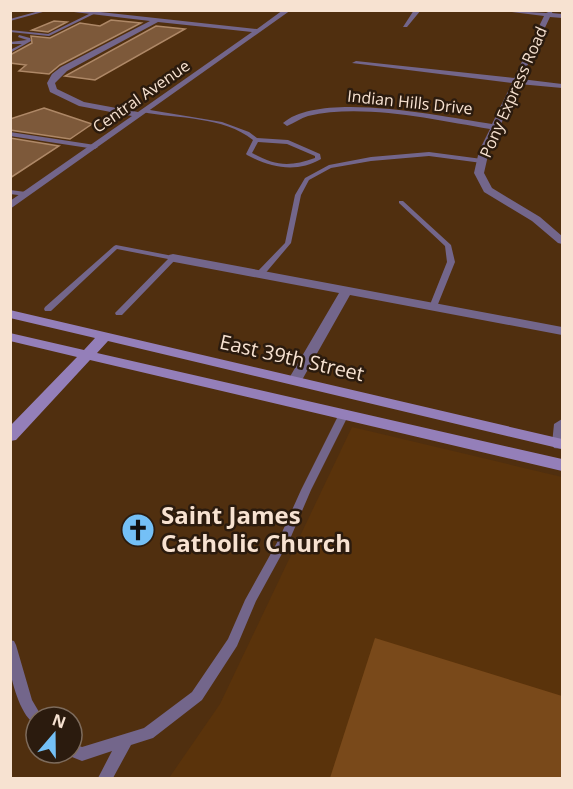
<svg xmlns="http://www.w3.org/2000/svg" width="573" height="789" viewBox="0 0 573 789" font-family="'Open Sans',sans-serif">
  <style>
    .built { fill: #5a330b }
    .green { fill: #79491a }
    .building { fill: #7d593a; stroke: #ae8867; stroke-width: 1.5 }
    .lines { fill: none; stroke-linecap: round; stroke-linejoin: round }
    .lane { fill: #73668b; fill-rule: evenodd }
    .street { fill: #73668b; fill-rule: evenodd }
    .secondary { fill: #947fb9; fill-rule: evenodd }
    .labels { text-anchor: middle; stroke-width: 5; stroke-linejoin: round; paint-order: stroke }
    .far-street-label { font-size: 16px; fill: #f7e2d1; stroke: #2b1b0e }
    .street-label { font-size: 20px; fill: #f7e2d1; stroke: #2b1b0e }
    .near-poi-label { font-size: 24px; font-weight: bold; fill: #f7e2d1; stroke: #2b1b0e; text-anchor: start }
  </style>
  <rect width="100%" height="100%" fill="#502f0f"/>
  <path class="built" d="M352,427L562,477V778H169L220,704Z"/>
  <path class="green" d="M375,638L562,696V778H330Z"/>
  <path class="building" d="M111,20L141,23L60,65L49,74L19,71L26,65L10,63V55L32,43L31,36L50,38L80,23L100,26Z
    M54,21L67,22L48,32L32,30Z
    M156,26L185,29L95,80L65,76Z
    M44,108L92,124L70,139L10,130V119Z
    M10,138L59,146L10,178Z"/>
  <g class="lines">
    <path class="lane" d="M43,10H50L10,21V19Z
      M97,10H102L49,36L10,32V30L48,34Z
      M19,35L30,38L31,41L10,53V50L22,44H10V42L27,40L18,37Z
      M144,109L222,122L249,132L257,138L288,140L320,154L321,159C297,173 271,168 247,155L246,154L253,140C223,116 179,119 142,112V110ZM258,142L287,144L315,156V158C290,167 275,166 252,153Z
      M10,132L95,145L98,147L95,149L10,136Z
      M429,152L482,159L485,161L482,163L429,156L371,161L331,168L309,180L301,195L291,243L263,276H257V272L285,243L295,195L305,178L329,165L371,157Z
      M10,190L26,192L29,194L26,196L10,194Z
      M399,201H403L451,245L455,262L436,309H433L429,307L447,262L445,246L399,203Z
      M116,245L173,256L177,258L122,315H116L115,313L168,259L117,249L51,311H45L44,309L45,307L114,246Z
      M344,411L349,414L311,490L290,539L256,601L237,646L202,700L153,738L131,745L113,778H98L112,751L82,761L67,755L66,753H72V743L82,747L144,728L192,692L228,639L245,600L279,539L301,490L339,414Z
      M10,640L14,641L16,645L32,700L42,717H36V724C22,719 12,684 10,669C10,659 10,649 10,640Z"/>
    <path class="street" d="M57,10H82L257,29L283,10H291L10,209V201L132,116L79,106L50,92L47,83L52,74L61,67L150,21ZM158,22L252,32L138,112L84,102L57,89L55,83L67,71Z
      M414,10H421L407,27H403Z
      M497,10L546,13L553,10L552,13L562,14V18L550,17L521,79L562,84V88L519,84L489,151L484,173L492,188L540,217L562,236V244L558,243L532,221L484,192L474,173L479,151L490,129C435,120 363,103 308,116C301,118 294,123 287,126L283,123C321,90 444,117 492,124L512,83L352,63L356,61L514,78L544,16Z
      M173,254L562,327V335L350,295L302,380L295,385L288,380L339,293L169,261V255Z
      M562,419V449L554,448L552,444L554,424Z"/>
    <path class="secondary" d="M10,310L562,439V449L108,341L97,353L562,459V471L90,360L16,440L10,441V426L77,357L10,341V333L84,350L95,338L10,318Z"/>
  </g>
  <defs>
    <symbol id="church-disc" viewBox="-11 -11 22 22"><circle r="9.5" fill="#74c0f6" stroke="#2b1b0e"/><path d="M-1.2-6h2.4v3.5h3.3v2.4h-3.3V6h-2.4V-.1h-3.3v-2.4h3.3Z" fill="#111"/></symbol>
  </defs>
  <g fill-rule="evenodd">
    <use href="#church-disc" x="119" y="511" width="38" height="38"/>
  </g>
  <g class="labels">
    <g class="far-street-label">
      <text transform="translate(513 92) rotate(-66)" y="6">Pony Express Road</text>
      <text transform="translate(141 96) rotate(-35)" y="6">Central Avenue</text>
      <text transform="translate(410 102) rotate(6)" y="6">Indian Hills Drive</text>
    </g>
    <g class="street-label">
      <text transform="translate(292 358) rotate(13)" y="7">East 39th Street</text>
    </g>
    <g class="near-poi-label">
      <text x="161" y="524">Saint James<tspan x="161" dy="28">Catholic Church</tspan></text>
    </g>
  </g>
  <rect width="573" height="789" fill="none" stroke="#f7e2d1" stroke-width="24"/>
  <g transform="translate(54 735) rotate(20)"><circle r="28" fill="#2b1b0e" stroke="#7d6b5c" stroke-width="1.5"/>
  <path d="M0-4.5L10 22L0 15L-10 22Z" fill="#74c0f6"/>
  <text y="-9" font-size="16" font-weight="bold" text-anchor="middle" fill="#f7e2d1">N</text>
  </g>
</svg>
